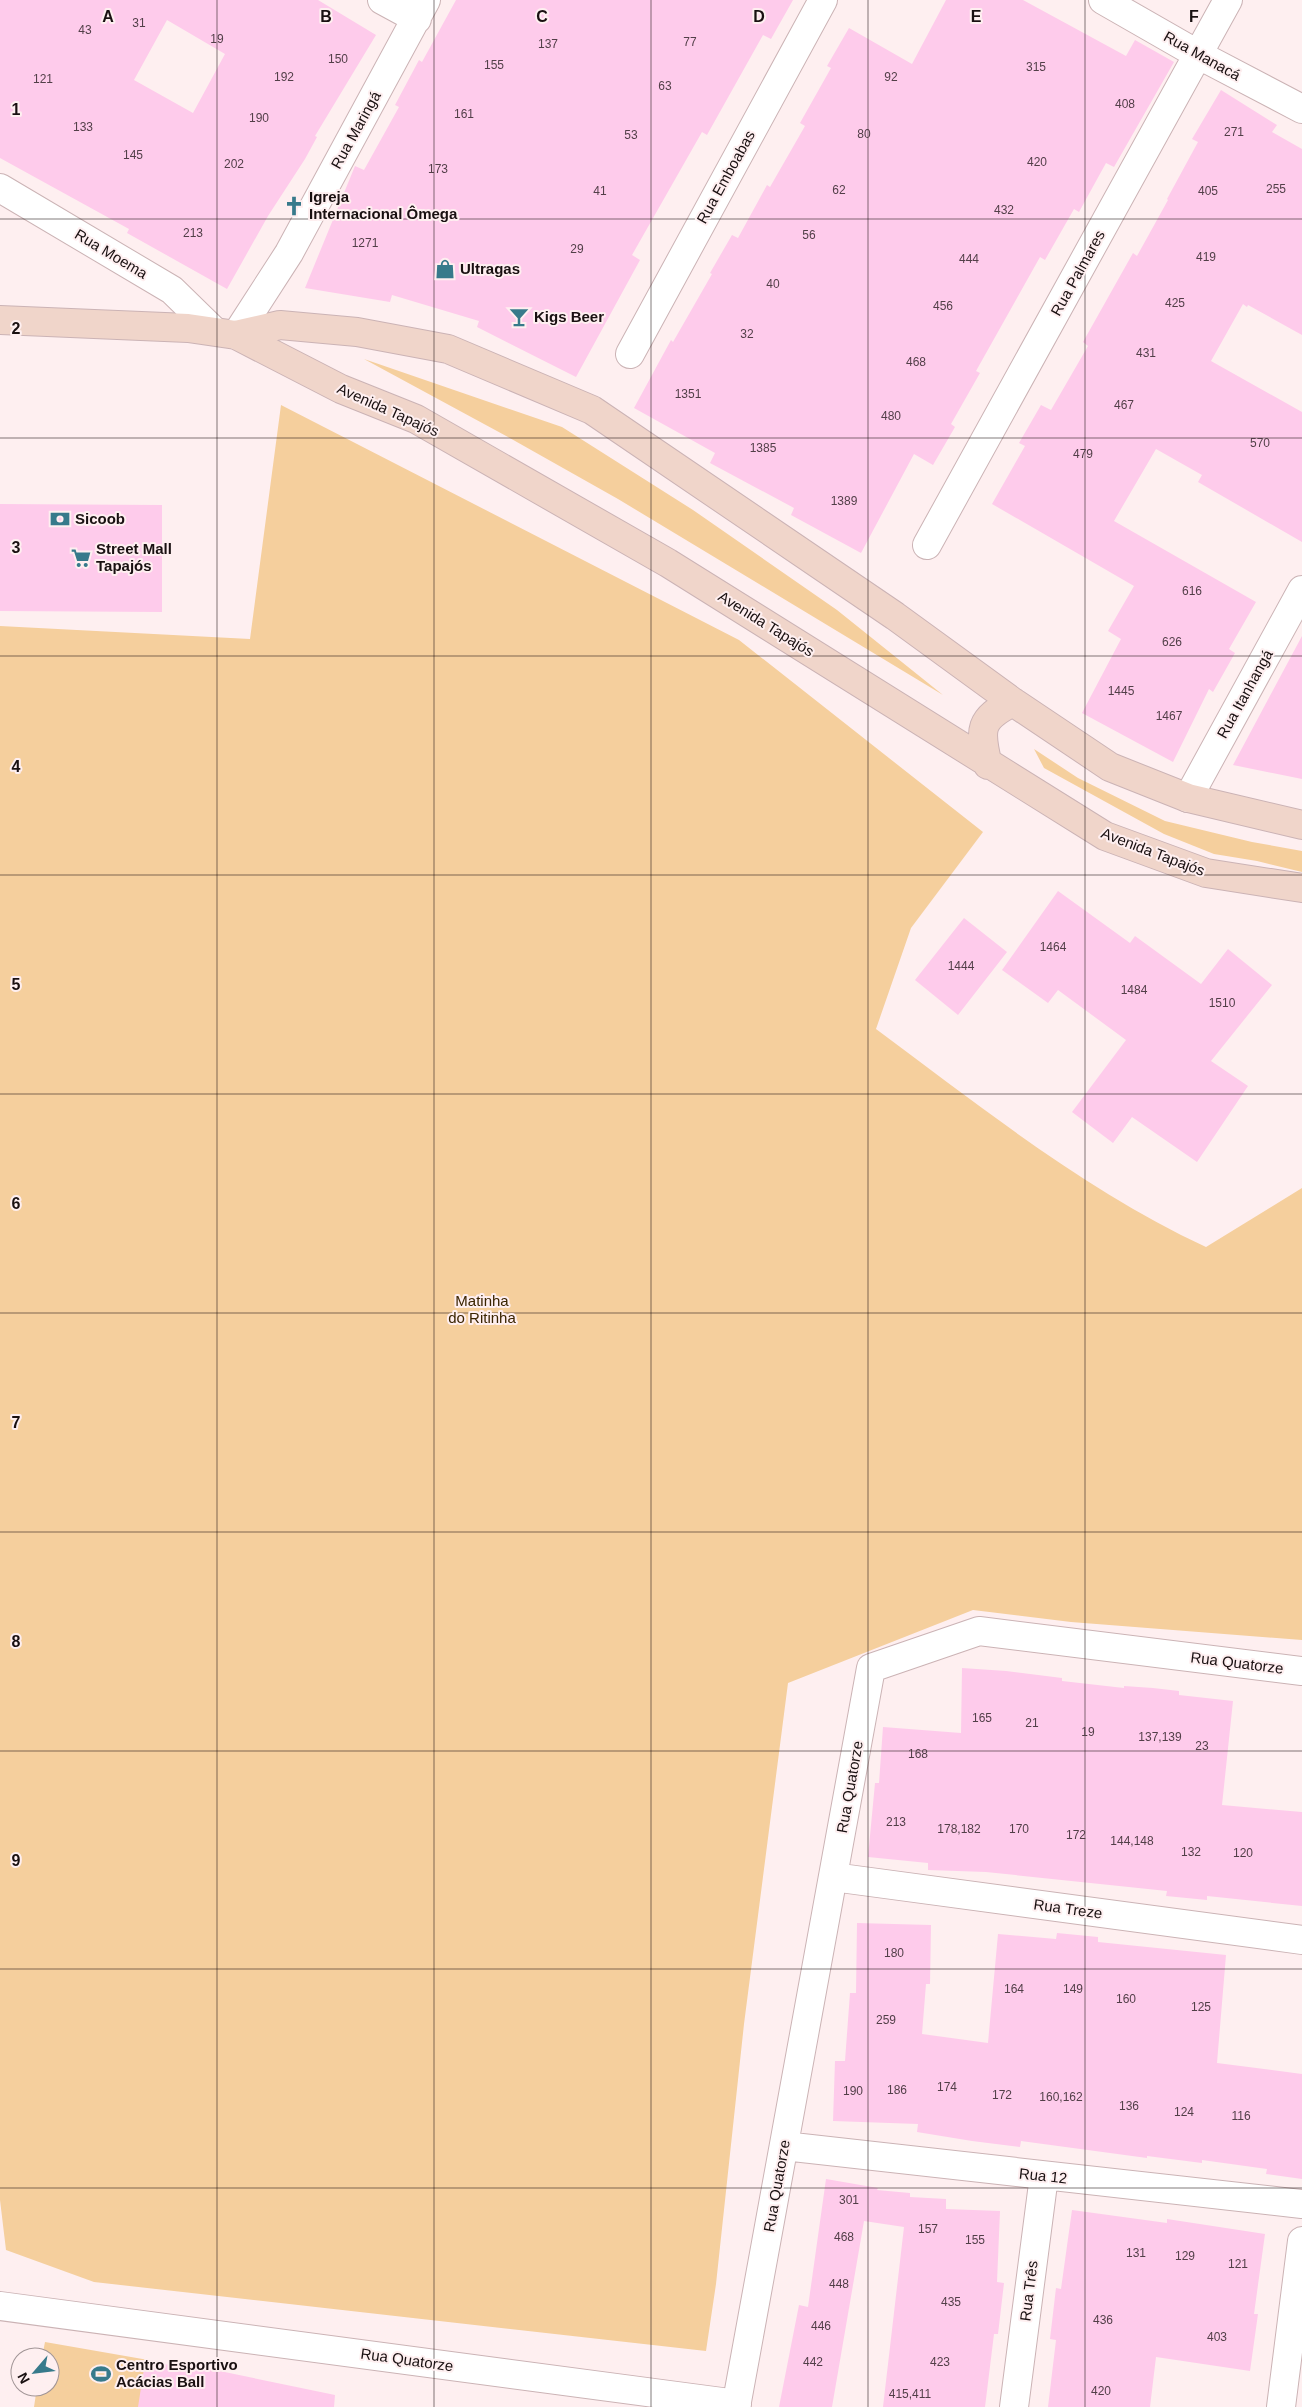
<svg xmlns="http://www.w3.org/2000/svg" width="1302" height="2407" viewBox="0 0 1302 2407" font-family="Helvetica,sans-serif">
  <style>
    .green { fill: #f5cf9d }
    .building { fill: #fecbeb; fill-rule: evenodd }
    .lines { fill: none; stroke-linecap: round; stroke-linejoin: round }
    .street-casing { stroke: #cbb3b5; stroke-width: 30 }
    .secondary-casing { stroke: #cbb3b5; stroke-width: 30 }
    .street { stroke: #fff; stroke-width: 28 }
    .secondary { stroke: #f0d5ca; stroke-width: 28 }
    .grid { fill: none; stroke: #191011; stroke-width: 1; stroke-opacity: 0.55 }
    .labels { text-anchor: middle; stroke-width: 4; stroke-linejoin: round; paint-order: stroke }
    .number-label { font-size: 12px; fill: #523f48 }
    .street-label { font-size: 15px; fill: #191011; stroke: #feeff0 }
    .poi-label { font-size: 15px; font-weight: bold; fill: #191011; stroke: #feeff0; text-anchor: start }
    .park-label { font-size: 15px; fill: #3a2400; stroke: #feeff0 }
    .grid-label { font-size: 16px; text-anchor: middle; font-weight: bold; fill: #191011; stroke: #feeff0; stroke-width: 4; stroke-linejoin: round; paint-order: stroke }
  </style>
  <rect width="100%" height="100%" fill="#feeff0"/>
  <path class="green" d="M364,359L562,427L693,510L837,610L943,695L618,499L508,437Z
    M281,405L739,640L983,832L911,928L876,1029C981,1107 1086,1191 1206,1247L1302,1188V1640L1071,1622L973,1610L788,1683L744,2024L716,2284L706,2351L94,2282L6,2250L0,2200V626L250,639Z
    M1034,749L1078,778L1165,821L1252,842L1302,851V872L1257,861L1214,854L1164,834L1044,768Z
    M45,2342L154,2361L146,2407H34L37,2387H50V2357H42Z"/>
  <path class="building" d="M0,0H318L376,35L315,136L317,137L305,159L268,216L227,289L127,233L129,229L0,158ZM167,20L225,54L193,113L134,80Z
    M456,0H793L771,39L763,35L707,135L702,132L632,255L640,260L576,377L477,327L479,321L392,295L390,302L305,288L355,166L364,170L399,107L395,105L419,60L422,62Z
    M946,0H1023L1126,56L1135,40L1174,62L1114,167L1106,163L1079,212L1074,209L1045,260L1040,257L976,371L980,373L951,424L955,427L933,465L914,454L861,553L791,515L794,508L710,463L715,453L634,408L671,340L673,342L712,274L710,273L732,235L738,238L767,185L770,187L805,126L800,123L831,68L827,66L849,28L912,64Z
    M1221,90L1277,125L1272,132L1302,149V335L1248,305L1247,307L1243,304L1211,361L1302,412V542L1198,482L1202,475L1156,449L1114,521L1256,602L1229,649L1235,653L1213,692L1209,689L1173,762L1082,713L1121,639L1108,631L1134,586L992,504L1025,446L1019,443L1041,405L1051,410L1088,346L1083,342L1133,253L1137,256L1168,200L1167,199L1198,142L1192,139Z
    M0,504L162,505V612L0,611Z
    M1302,636V779L1233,765Z
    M1058,891L1130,943L1135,936L1201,984L1228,949L1272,985L1211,1061L1248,1086L1197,1162L1132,1117L1113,1143L1072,1112L1126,1040L1058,990L1048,1003L1002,970Z
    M964,918L1007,952L958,1015L915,980Z
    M962,1668L1006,1671L1062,1678V1681L1124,1688V1686L1153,1688L1179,1691V1695L1233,1701L1222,1805L1302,1812V1906L1207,1896V1900L1166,1896L1167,1891L986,1872L928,1870V1863L868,1857L875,1783H879L883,1727L961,1733Z
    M857,1923L931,1925L930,1984H926L922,2034L988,2043L998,1934L1056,1939L1057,1933L1098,1937V1942L1226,1955L1217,2063L1302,2074V2179L1266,2174L1267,2169L1202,2160V2163L1147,2156V2158L1021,2141L1020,2147L972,2141L917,2132L918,2124L833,2121L835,2061H845L850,1993H856Z
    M826,2179L878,2188L877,2190L910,2193V2197L946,2199V2209L1000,2211L997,2282L1004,2283L998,2334H994L985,2407H883L904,2227L864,2221L832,2407H779L799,2305L808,2307Z
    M1072,2210L1167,2223V2219L1265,2234L1254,2314H1258L1250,2371L1156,2357L1150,2407H1048L1056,2340L1050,2339L1056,2288L1061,2289Z
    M145,2362L215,2370L335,2395L334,2407H138Z"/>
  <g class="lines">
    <defs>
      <path id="street" d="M382,0L417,19
        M1103,0L1199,55L1302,109
        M0,188L172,290L214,331
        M236,335L289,253L426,0
        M630,354L823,0
        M927,545L1228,0
        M1188,798L1302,590
        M833,1877L1302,1940
        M784,2146L1302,2204
        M0,2306L737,2404
        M736,2407L871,1668L979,1631L1302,1671
        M1014,2407L1044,2176
        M1281,2407L1302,2241"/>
      <path id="secondary" d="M0,320L188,328L236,335L341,389L416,419L668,563L1105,836L1206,873L1302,888
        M236,335L280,325L357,332L448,349L592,410L895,616L1013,702L1110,767L1188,798L1302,825
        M988,765C979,729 979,719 1013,702"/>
    </defs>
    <use href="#street" class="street-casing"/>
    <use href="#secondary" class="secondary-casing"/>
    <use href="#street" class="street"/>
    <use href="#secondary" class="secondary"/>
  </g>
  <path class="grid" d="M217,0V2407M434,0V2407M651,0V2407M868,0V2407M1085,0V2407M0,219H1302M0,438H1302M0,656H1302M0,875H1302M0,1094H1302M0,1313H1302M0,1532H1302M0,1751H1302M0,1969H1302M0,2188H1302"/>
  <defs>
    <symbol id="church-bare" viewBox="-9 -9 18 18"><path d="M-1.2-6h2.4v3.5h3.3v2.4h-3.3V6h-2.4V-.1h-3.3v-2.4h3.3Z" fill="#377a8b" stroke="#feeff0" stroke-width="2.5" paint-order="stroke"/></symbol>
    <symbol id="shop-bare" viewBox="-9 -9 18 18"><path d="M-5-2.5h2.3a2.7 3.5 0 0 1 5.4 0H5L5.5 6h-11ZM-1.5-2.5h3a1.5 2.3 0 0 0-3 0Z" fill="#377a8b" stroke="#feeff0" stroke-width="2.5" paint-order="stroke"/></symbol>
    <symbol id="bar-bare" viewBox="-9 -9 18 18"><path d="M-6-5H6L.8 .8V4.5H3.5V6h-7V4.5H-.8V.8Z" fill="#377a8b" stroke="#feeff0" stroke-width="2.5" paint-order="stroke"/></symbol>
    <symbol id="bank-bare" viewBox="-9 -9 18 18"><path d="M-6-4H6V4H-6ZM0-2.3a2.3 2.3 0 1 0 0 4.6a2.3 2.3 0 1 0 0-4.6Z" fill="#377a8b" stroke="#feeff0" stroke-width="2.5" paint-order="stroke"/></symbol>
    <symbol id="supermarket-bare" viewBox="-9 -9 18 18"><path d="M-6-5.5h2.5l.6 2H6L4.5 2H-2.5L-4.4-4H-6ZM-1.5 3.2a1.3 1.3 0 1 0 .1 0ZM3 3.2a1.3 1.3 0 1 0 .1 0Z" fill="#377a8b" stroke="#feeff0" stroke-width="2.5" paint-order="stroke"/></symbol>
    <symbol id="stadium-bare" viewBox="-9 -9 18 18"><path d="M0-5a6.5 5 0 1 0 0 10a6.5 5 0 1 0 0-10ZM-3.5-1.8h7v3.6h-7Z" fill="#377a8b" stroke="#feeff0" stroke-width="2.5" paint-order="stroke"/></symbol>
  </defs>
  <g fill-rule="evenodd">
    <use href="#church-bare" x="280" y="192" width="28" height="28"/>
    <use href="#shop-bare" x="431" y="255" width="28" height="28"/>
    <use href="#bar-bare" x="505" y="303" width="28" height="28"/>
    <use href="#bank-bare" x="46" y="505" width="28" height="28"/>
    <use href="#supermarket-bare" x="67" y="544" width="28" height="28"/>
    <use href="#stadium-bare" x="87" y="2360" width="28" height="28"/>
  </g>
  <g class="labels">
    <g class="number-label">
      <text x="139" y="27">31</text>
      <text x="85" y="34">43</text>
      <text x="217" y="43">19</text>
      <text x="690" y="46">77</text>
      <text x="548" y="48">137</text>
      <text x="338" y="63">150</text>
      <text x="494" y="69">155</text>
      <text x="1036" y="71">315</text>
      <text x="284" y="81">192</text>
      <text x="891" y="81">92</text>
      <text x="43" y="83">121</text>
      <text x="665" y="90">63</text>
      <text x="1125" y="108">408</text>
      <text x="464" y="118">161</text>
      <text x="259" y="122">190</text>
      <text x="83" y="131">133</text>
      <text x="1234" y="136">271</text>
      <text x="864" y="138">80</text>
      <text x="631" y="139">53</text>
      <text x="133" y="159">145</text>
      <text x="1037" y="166">420</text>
      <text x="234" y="168">202</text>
      <text x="438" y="173">173</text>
      <text x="1276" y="193">255</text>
      <text x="839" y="194">62</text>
      <text x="600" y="195">41</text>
      <text x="1208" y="195">405</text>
      <text x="1004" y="214">432</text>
      <text x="193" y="237">213</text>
      <text x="809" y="239">56</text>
      <text x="365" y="247">1271</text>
      <text x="577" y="253">29</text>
      <text x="1206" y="261">419</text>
      <text x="969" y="263">444</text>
      <text x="773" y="288">40</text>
      <text x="1175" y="307">425</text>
      <text x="943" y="310">456</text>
      <text x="747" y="338">32</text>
      <text x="1146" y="357">431</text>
      <text x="916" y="366">468</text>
      <text x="688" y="398">1351</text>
      <text x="1124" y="409">467</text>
      <text x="891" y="420">480</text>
      <text x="1260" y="447">570</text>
      <text x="763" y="452">1385</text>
      <text x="1083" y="458">479</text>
      <text x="844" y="505">1389</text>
      <text x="1192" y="595">616</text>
      <text x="1172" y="646">626</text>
      <text x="1121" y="695">1445</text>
      <text x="1169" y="720">1467</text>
      <text x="1053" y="951">1464</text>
      <text x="961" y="970">1444</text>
      <text x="1134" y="994">1484</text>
      <text x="1222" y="1007">1510</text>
      <text x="982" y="1722">165</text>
      <text x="1032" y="1727">21</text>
      <text x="1088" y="1736">19</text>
      <text x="1160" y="1741">137,139</text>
      <text x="1202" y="1750">23</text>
      <text x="918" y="1758">168</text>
      <text x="896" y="1826">213</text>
      <text x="959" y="1833">178,182</text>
      <text x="1019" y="1833">170</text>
      <text x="1076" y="1839">172</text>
      <text x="1132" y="1845">144,148</text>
      <text x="1191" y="1856">132</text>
      <text x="1243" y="1857">120</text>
      <text x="894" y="1957">180</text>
      <text x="1014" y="1993">164</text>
      <text x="1073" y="1993">149</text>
      <text x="1126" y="2003">160</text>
      <text x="1201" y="2011">125</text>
      <text x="886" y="2024">259</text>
      <text x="947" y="2091">174</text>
      <text x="897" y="2094">186</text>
      <text x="853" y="2095">190</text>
      <text x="1002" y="2099">172</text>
      <text x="1061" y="2101">160,162</text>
      <text x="1129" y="2110">136</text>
      <text x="1184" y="2116">124</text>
      <text x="1241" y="2120">116</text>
      <text x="849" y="2204">301</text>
      <text x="928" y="2233">157</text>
      <text x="844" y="2241">468</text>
      <text x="975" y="2244">155</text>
      <text x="1136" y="2257">131</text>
      <text x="1185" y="2260">129</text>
      <text x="1238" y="2268">121</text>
      <text x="839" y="2288">448</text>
      <text x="951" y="2306">435</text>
      <text x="1103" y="2324">436</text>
      <text x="821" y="2330">446</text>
      <text x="1217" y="2341">403</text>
      <text x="813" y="2366">442</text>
      <text x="940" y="2366">423</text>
      <text x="1101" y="2395">420</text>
      <text x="910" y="2398">415,411</text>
    </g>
    <g class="street-label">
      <text transform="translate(1202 56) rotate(29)" y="5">Rua Manacá</text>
      <text transform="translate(356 130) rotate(-61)" y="5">Rua Maringá</text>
      <text transform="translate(726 177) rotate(-61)" y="5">Rua Emboabas</text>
      <text transform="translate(111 254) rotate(31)" y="5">Rua Moema</text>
      <text transform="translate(1078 273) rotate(-61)" y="5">Rua Palmares</text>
      <text transform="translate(388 410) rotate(24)" y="5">Avenida Tapajós</text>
      <text transform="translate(766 624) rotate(32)" y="5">Avenida Tapajós</text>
      <text transform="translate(1245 694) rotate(-61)" y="5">Rua Itanhangá</text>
      <text transform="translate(1153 852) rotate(21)" y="5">Avenida Tapajós</text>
      <text transform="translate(1237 1663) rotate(7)" y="5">Rua Quatorze</text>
      <text transform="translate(850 1787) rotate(-80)" y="5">Rua Quatorze</text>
      <text transform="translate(1068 1909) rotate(8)" y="5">Rua Treze</text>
      <text transform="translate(1043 2176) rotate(6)" y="5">Rua 12</text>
      <text transform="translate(777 2186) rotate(-80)" y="5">Rua Quatorze</text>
      <text transform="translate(1029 2291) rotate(-83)" y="5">Rua Três</text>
      <text transform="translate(407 2360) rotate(8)" y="5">Rua Quatorze</text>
    </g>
    <g class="poi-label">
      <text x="309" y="202">Igreja<tspan x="309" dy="17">Internacional Ômega</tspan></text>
      <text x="460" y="274">Ultragas</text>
      <text x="534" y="322">Kigs Beer</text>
      <text x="75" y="524">Sicoob</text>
      <text x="96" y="554">Street Mall<tspan x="96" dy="17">Tapajós</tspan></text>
      <text x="116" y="2370">Centro Esportivo<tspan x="116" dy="17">Acácias Ball</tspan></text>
    </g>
    <g class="park-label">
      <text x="482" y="1306">Matinha<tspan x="482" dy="17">do Ritinha</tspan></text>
    </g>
  </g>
  <g class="grid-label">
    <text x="108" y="22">A</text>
    <text x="326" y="22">B</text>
    <text x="542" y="22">C</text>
    <text x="759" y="22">D</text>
    <text x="976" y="22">E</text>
    <text x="1194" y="22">F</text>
    <text x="16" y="115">1</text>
    <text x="16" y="334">2</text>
    <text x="16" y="553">3</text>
    <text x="16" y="772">4</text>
    <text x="16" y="990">5</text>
    <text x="16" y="1209">6</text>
    <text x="16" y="1428">7</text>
    <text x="16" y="1647">8</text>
    <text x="16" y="1866">9</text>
  </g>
  <g transform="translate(35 2372) rotate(242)"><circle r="24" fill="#feeff0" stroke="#a29697"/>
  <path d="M0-4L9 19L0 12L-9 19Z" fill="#377a8b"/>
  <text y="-8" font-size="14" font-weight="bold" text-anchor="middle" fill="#191011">N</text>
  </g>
</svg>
